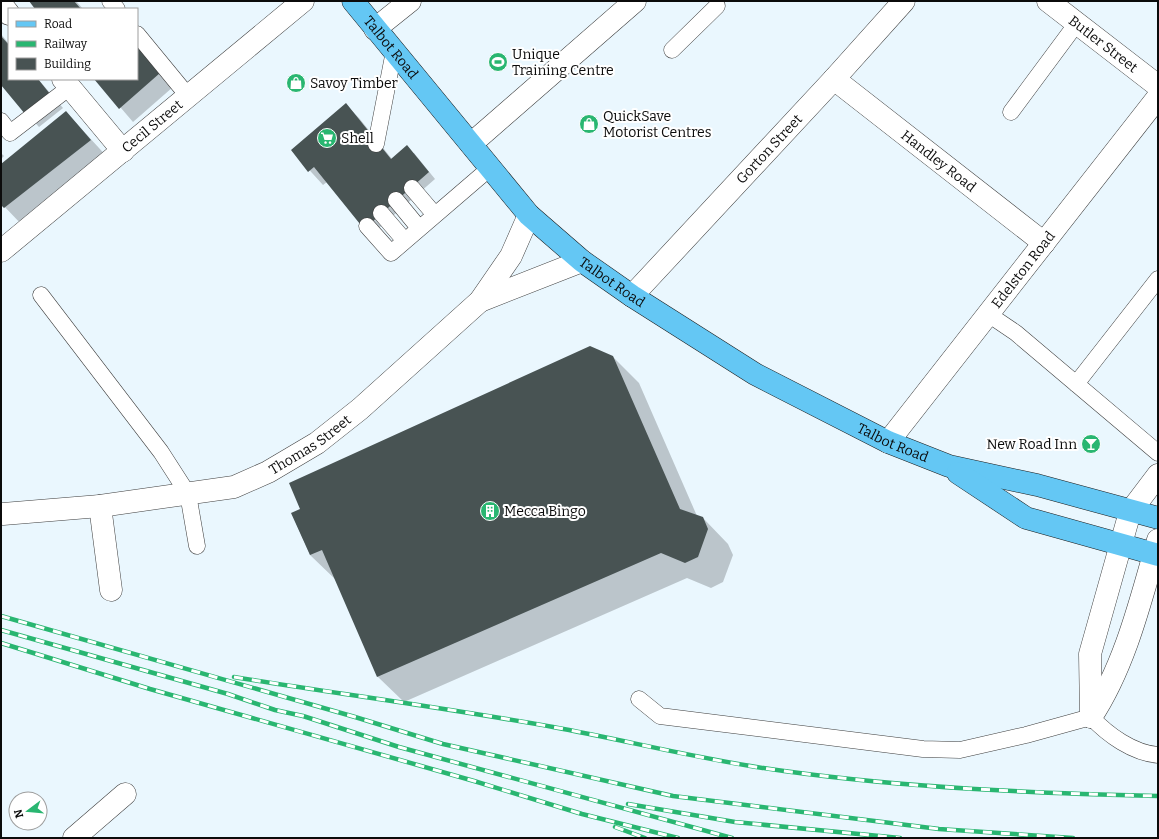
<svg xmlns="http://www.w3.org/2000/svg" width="1159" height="839" viewBox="0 0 1159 839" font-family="Bitter,serif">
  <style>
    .shadow { fill: #0003 }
    .building { fill: #485353 }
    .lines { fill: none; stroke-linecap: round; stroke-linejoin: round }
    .service-casing { stroke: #3e3e3e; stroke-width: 17 }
    .minor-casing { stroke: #3e3e3e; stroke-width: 23 }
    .primary-casing { stroke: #1c1c1c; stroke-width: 23 }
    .service { stroke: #fff; stroke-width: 16 }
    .minor { stroke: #fff; stroke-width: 22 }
    .primary { stroke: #64c7f4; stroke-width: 22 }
    .rail-casing { stroke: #29b671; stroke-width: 4.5 }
    .rail { stroke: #fff; stroke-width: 3; stroke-dasharray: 9; stroke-linecap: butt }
    .labels { text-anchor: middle; stroke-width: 4; stroke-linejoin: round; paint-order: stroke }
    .street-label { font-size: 14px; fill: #0b0b0b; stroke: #fff }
    .poi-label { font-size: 14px; fill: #0b0b0b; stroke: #fff; text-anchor: start }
  </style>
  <rect width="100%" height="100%" fill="#eaf7fe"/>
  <path class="shadow" d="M30,1H76L83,9H37Z
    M1,34L9,44V79H38L63,108L39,127L1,84Z
    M137,46L173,87L133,122L96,79H137Z
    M346,105L359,118L392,159L414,153L435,179L371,235L327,182L323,185L292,151Z
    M66,112L110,160L24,227L1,203V165Z
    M1,153L4,156L1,159Z
    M613,357L639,383L697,516L703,518L728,544L733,555L723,582L711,588L687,578L404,702L378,677L336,580L310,555L292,514Z"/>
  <path class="building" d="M29,1H74L81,9H35Z
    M1,36L9,45V79H38L50,94L25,114L1,85Z
    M137,45L160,73L119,109L94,79H137Z
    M346,103L391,159L407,145L429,172L364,229L314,167L308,172L291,150Z
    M66,111L91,140L4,208L1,205V164Z
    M590,346L613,356L680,509L703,517L708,529L698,557L685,563L661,553L377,677L322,550L310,555L291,513L300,509L289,483Z"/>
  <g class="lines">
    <defs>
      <path id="service" d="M110,1L117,9
        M137,34L188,96
        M672,50L717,6
        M1011,112L1077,23
        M1,121L10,133L70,87
        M376,144L394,51
        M412,188L435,215
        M396,200L419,228
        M381,213L405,241
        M367,226L391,253L490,168
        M41,295L161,452L188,494L197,546
        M988,314L1016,333L1158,453
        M1076,384L1158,279
        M639,699L660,716L923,749L960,750L1026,735L1091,717C1108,735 1133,753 1158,755"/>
      <g id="minor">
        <path id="s1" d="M1048,1L1158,86"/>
        <path d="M1,4L9,14"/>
        <path d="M375,29L410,1"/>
        <path d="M63,79L123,151"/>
        <path id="s2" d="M834,79L1044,243"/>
        <path d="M471,144L635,1"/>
        <path id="s3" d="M1,251L303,1"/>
        <path id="s4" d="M632,296L834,79L904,1"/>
        <path d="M480,301L582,261"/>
        <path id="s5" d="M888,442L1158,97"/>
        <path d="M100,506L111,590"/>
        <path id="s6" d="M3,514L100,506L234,487L268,472L317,443L360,409L480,301L511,256L529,215"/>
        <path d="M1091,717L1090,654L1130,512L1158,475"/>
        <path d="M1091,717C1125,666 1141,599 1158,540"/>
        <path d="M74,838L125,794"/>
      </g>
      <g id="primary">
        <path id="s7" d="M353,1L529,215L582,261L632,296L755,374L888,442L949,466L1037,485L1158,518"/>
        <path d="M958,473L1026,518L1158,555"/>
      </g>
    </defs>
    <use href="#service" class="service-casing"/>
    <use href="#minor" class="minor-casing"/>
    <use href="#primary" class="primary-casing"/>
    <use href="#service" class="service"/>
    <use href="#minor" class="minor"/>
    <use href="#primary" class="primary"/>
    <defs>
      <path id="rail" d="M1,616L355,717L443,744L673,796L939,829L1073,838
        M1,630L228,694L275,710L303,716L399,747L732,838
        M1,643L150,689L474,781L582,814L678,838
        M234,677C340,694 447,708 553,727C630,741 706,761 784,771C908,788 1033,793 1158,796
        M628,804L735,822L900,838
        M615,827L645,838"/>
    </defs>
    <use href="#rail" class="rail-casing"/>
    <use href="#rail" class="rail"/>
  </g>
  <defs>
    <symbol id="stadium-disc" viewBox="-11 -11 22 22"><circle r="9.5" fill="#29b671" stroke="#fff"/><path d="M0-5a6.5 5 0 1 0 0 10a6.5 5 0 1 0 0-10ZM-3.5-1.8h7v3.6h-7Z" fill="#fff"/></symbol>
    <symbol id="shop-disc" viewBox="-11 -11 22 22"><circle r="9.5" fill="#29b671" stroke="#fff"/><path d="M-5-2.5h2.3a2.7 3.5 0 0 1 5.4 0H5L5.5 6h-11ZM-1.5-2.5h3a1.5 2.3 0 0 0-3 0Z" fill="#fff"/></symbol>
    <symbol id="supermarket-disc" viewBox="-11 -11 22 22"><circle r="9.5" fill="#29b671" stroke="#fff"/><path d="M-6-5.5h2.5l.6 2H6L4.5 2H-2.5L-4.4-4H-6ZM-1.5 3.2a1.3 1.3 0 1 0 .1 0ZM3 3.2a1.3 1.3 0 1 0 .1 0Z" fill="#fff"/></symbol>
    <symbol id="bar-disc" viewBox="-11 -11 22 22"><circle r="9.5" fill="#29b671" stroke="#fff"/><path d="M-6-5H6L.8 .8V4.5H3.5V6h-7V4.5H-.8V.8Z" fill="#fff"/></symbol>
    <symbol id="building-disc" viewBox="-11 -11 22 22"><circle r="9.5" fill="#29b671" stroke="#fff"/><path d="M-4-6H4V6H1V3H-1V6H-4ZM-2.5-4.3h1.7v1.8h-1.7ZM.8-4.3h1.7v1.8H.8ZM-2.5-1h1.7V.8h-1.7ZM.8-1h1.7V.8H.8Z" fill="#fff"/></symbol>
  </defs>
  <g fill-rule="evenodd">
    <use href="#stadium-disc" x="487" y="51" width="22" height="22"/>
    <use href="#shop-disc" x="285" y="72" width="22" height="22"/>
    <use href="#shop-disc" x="578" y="113" width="22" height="22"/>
    <use href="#supermarket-disc" x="316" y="127" width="22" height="22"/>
    <use href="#bar-disc" x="1080" y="433" width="22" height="22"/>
    <use href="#building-disc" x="479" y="500" width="22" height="22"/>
  </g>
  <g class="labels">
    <g class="street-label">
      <text dy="5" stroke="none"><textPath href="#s1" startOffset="70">Butler Street</textPath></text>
      <text dy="5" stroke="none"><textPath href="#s7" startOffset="60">Talbot Road</textPath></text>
      <text dy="5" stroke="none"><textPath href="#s3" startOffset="196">Cecil Street</textPath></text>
      <text dy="5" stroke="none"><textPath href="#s4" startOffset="201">Gorton Street</textPath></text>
      <text dy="5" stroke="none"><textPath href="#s2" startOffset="133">Handley Road</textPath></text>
      <text dy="5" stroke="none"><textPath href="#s5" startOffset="219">Edelston Road</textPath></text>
      <text dy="5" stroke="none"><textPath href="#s7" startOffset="384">Talbot Road</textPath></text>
      <text dy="5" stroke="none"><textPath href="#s7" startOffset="708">Talbot Road</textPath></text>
      <text dy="5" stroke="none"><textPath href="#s6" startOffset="320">Thomas Street</textPath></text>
    </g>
    <g class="poi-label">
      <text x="512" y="59">Unique<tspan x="512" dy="16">Training Centre</tspan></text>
      <text x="310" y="88">Savoy Timber</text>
      <text x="603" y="121">QuickSave<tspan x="603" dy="16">Motorist Centres</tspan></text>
      <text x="341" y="143">Shell</text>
      <text x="1077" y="449" text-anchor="end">New Road Inn</text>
      <text x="504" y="516">Mecca Bingo</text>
    </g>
  </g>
  <rect width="1159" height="839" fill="none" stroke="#0b0b0b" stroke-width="4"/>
  <rect x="8" y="8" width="130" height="72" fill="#ffffff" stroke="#9d9d9d"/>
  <rect x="16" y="21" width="20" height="6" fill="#64c7f4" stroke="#9d9d9d"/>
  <text x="44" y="28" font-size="12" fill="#0b0b0b">Road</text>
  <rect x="16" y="41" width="20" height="6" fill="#29b671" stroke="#9d9d9d"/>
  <text x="44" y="48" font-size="12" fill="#0b0b0b">Railway</text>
  <rect x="16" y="58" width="20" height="12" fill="#485353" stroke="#9d9d9d"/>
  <text x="44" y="68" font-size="12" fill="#0b0b0b">Building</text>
  <g transform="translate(28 811) rotate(254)"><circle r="19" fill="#ffffff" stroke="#9d9d9d"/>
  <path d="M0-3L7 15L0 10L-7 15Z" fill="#29b671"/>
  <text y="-6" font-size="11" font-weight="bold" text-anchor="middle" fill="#0b0b0b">N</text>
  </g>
</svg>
